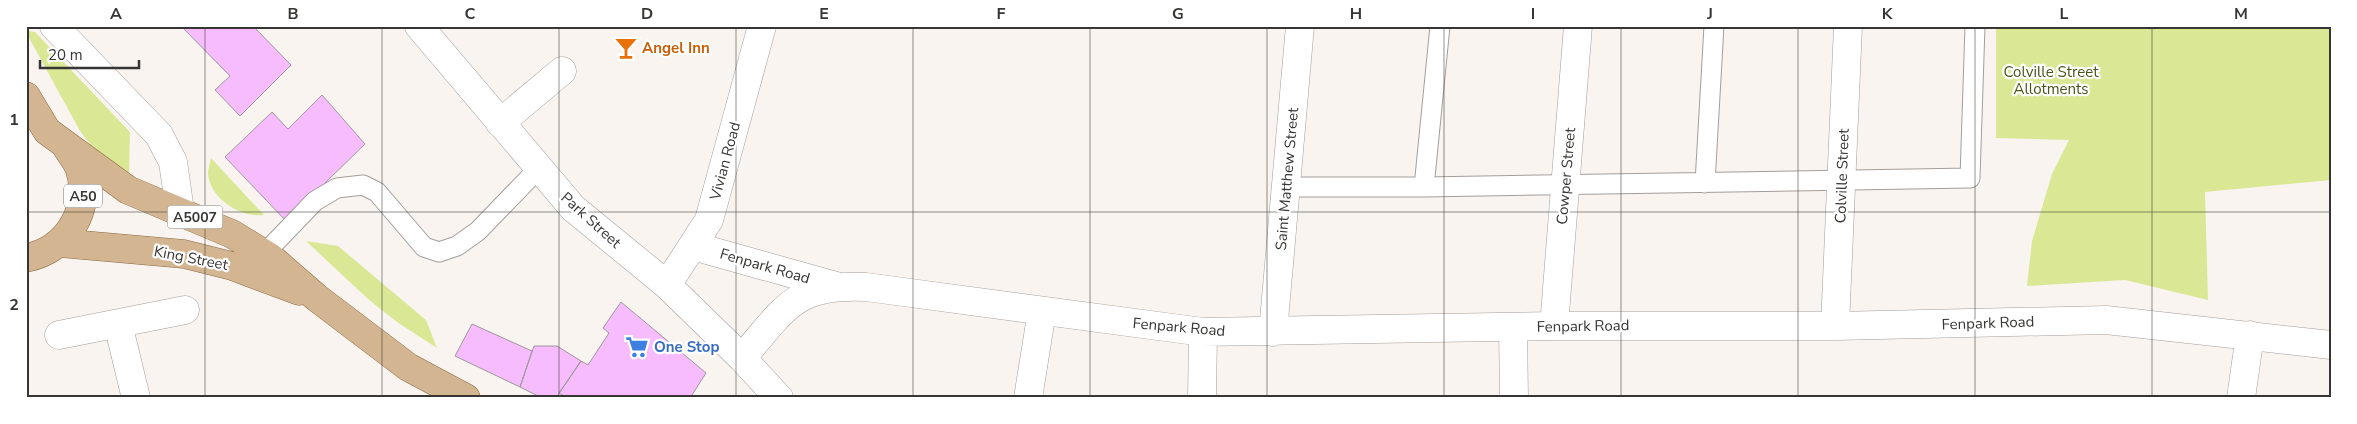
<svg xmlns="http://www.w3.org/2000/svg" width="2357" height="424" viewBox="0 0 2357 424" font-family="'Nunito Sans',sans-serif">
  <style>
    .green { fill: #dae896 }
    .building { fill: #f7bcfe; stroke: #9c989c }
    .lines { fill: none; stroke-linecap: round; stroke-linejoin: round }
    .lane-casing { stroke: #a39e9b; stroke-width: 21 }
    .street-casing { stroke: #a39e9b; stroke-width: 29 }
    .primary-casing { stroke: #8a6a41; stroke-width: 29 }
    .lane { stroke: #fff; stroke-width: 19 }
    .street { stroke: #fff; stroke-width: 28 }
    .primary { stroke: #d3b691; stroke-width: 28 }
    .grid { fill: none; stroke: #373634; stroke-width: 1; stroke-opacity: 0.55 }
    .labels { text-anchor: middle; stroke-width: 4.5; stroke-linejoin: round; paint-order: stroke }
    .shield { fill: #fff; stroke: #737271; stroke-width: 1 }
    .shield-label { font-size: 14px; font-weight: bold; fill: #373634 }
    .food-label { font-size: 15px; font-weight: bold; fill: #c56008; stroke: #fff; text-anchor: start }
    .park-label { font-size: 15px; fill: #4c5418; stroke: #fff }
    .street-label { font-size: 15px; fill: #373634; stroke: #fff }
    .shop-label { font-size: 15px; font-weight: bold; fill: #366cbe; stroke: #fff; text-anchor: start }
    .neatline { fill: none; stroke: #373634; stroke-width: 2 }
    .grid-label { font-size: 16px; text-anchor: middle; font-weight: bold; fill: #373634 }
  </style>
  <rect width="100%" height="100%" fill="#f9f4f0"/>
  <path class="green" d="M1996,26H2331V180L2205,192L2208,300L2125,280L2027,286L2032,241L2052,174L2069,140L1996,138Z
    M29,31L35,32L130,132L129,176L95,151L80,131L28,36Z
    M211,158L264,215C241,218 210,199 208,174C208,169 210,163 211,158Z
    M306,241L338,246L426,320L437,348L397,322L368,299Z"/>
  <path class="building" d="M181,26H253L291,65L240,116L215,90L230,76Z
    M322,95L365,144L286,221L225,157L272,112L288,129Z
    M621,302L706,373L690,398H567L559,393L581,361L588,365L609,333L603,328Z
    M472,324L532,351L520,387L455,356Z
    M534,346H557L581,361L556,398H542L520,387Z"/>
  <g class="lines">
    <defs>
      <path id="lane" d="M1705,183L1714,26
        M1286,187H1424L1970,178L1975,26
        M1424,187L1440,26
        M264,254L315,201L337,188L363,185L377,192L424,247L439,252L457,246L478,231L539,168"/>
      <path id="street" d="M54,26L159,135L173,162L180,211
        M419,26L573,208L667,285L742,358L779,398
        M500,123L562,71
        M693,246L836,286
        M667,285L709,220L762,26
        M118,324L136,398
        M1554,326L1578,26
        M1835,326L1848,26
        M1513,328L1514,398
        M1273,332L1300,26
        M59,335L185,310
        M742,358C786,307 794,284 866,287L1203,332L1554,326H1835L2106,320L2331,345
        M1028,398L1042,311
        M1202,398L1203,332
        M2241,398L2250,335"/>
      <path id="primary" d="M26,96L47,131L128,190L232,234L271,258L317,298L408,367L466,398
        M60,243L184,254L232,266L299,291
        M26,258C68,250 93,208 79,167C76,161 71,154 67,148"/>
    </defs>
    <use href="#lane" class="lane-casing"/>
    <use href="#street" class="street-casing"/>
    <use href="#primary" class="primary-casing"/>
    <use href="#lane" class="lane"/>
    <use href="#street" class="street"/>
    <use href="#primary" class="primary"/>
  </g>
  <path class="grid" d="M205,26V398M382,26V398M559,26V398M736,26V398M913,26V398M1090,26V398M1267,26V398M1444,26V398M1621,26V398M1798,26V398M1975,26V398M2152,26V398M26,212H2331"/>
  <defs>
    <symbol id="bar-bare" viewBox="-9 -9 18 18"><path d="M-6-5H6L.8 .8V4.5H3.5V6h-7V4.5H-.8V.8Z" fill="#e8710a" stroke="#fff" stroke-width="2.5" paint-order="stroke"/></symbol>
    <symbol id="supermarket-bare" viewBox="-9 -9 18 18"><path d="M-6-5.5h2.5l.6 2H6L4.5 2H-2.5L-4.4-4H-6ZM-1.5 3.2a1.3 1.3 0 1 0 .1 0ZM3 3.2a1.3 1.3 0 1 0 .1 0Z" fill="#3f7fe0" stroke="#fff" stroke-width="2.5" paint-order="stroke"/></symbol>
  </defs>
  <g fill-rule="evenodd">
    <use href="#bar-bare" x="610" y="32" width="32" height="32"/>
    <use href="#supermarket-bare" x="621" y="331" width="32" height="32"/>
  </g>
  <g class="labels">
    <g class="shield">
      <rect x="64" y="184.5" width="38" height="23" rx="4"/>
      <rect x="167.5" y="205.5" width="55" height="23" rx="4"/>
    </g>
    <g class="shield-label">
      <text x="83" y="201">A50</text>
      <text x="195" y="222">A5007</text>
    </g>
    <g class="food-label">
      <text x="642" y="53">Angel Inn</text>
    </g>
    <g class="park-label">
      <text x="2051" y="77">Colville Street<tspan x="2051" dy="17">Allotments</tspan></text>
    </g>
    <g class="street-label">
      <text transform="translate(725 161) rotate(-75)" y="5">Vivian Road</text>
      <text transform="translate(1566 176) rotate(-85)" y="5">Cowper Street</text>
      <text transform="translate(1842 176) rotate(-88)" y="5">Colville Street</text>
      <text transform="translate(1287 179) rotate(-85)" y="5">Saint Matthew Street</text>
      <text transform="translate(591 220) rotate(42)" y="5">Park Street</text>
      <text transform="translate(191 258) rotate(11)" y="5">King Street</text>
      <text transform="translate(765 266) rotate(16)" y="5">Fenpark Road</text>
      <text transform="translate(1988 323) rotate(-2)" y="5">Fenpark Road</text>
      <text transform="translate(1583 326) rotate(-1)" y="5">Fenpark Road</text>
      <text transform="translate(1179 327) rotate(5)" y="5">Fenpark Road</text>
    </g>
    <g class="shop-label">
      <text x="654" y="352">One Stop</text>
    </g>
  </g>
  <rect width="2357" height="424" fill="none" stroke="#ffffff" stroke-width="55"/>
  <path d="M40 60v8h99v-8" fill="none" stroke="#373634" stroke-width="2.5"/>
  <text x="48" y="60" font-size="15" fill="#373634" stroke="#ffffff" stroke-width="4" paint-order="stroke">20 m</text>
  <rect x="28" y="28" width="2302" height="368" class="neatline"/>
  <g class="grid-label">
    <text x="116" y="19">A</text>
    <text x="293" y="19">B</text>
    <text x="470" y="19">C</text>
    <text x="647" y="19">D</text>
    <text x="824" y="19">E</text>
    <text x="1001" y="19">F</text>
    <text x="1178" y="19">G</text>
    <text x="1356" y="19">H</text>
    <text x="1533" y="19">I</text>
    <text x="1710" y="19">J</text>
    <text x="1887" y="19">K</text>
    <text x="2064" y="19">L</text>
    <text x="2241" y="19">M</text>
    <text x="14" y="125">1</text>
    <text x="14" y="310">2</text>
  </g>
</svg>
